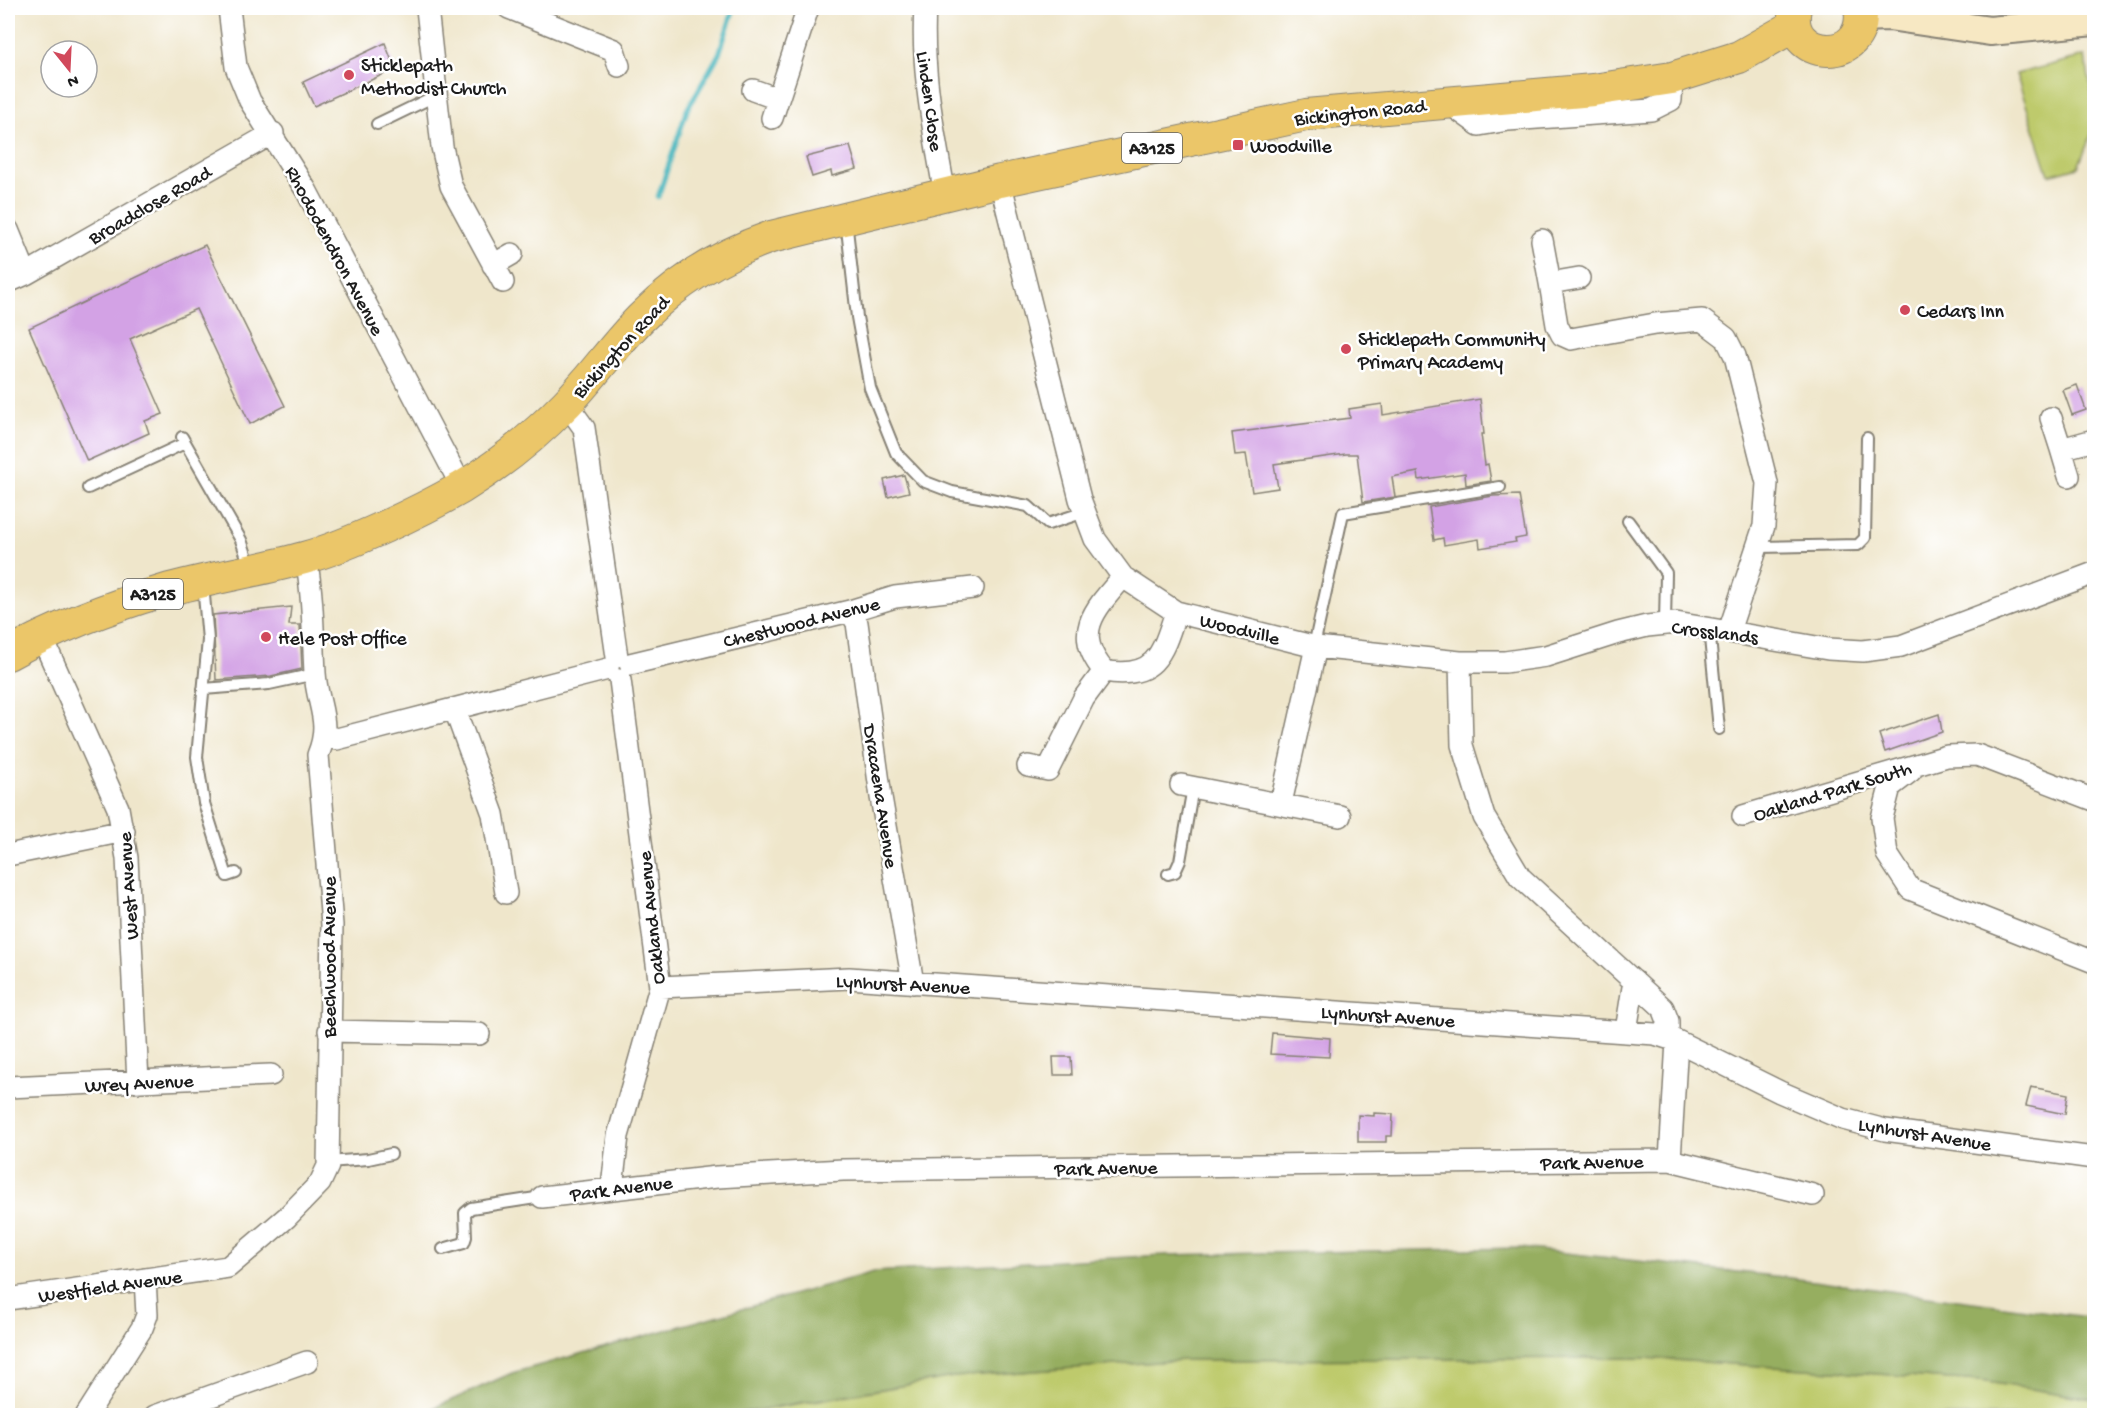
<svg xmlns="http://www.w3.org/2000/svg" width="2102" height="1423" viewBox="0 0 2102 1423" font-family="'Gochi Hand',sans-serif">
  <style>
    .green { fill: #beca6c; stroke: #6d7344; stroke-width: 1.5 }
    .forest { fill: #96ae60; stroke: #59653e; stroke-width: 1.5 }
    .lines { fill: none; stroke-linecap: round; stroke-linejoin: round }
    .stream { stroke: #46b6bd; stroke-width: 5 }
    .building { fill: #d3a2e5 }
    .lane-casing { stroke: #868174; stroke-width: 14 }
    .street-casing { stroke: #868174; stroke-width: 24 }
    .secondary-casing { stroke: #868174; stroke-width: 32 }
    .primary-casing { stroke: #868174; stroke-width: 34 }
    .lane { stroke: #fff; stroke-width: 10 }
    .street { stroke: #fff; stroke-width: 21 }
    .secondary { stroke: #f7e8c3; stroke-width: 28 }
    .primary { stroke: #ebc669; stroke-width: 32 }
    .poi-dot { fill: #d1495b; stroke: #fff; stroke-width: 2 }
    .labels { text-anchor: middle; stroke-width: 5; stroke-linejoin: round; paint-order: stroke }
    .shield { fill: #fff; stroke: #606060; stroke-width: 1.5 }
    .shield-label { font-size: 18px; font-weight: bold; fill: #1c1c1c }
    .poi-label { font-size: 20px; fill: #1c1c1c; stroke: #fff; text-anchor: start }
    .street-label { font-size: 20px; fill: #1c1c1c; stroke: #fff }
  </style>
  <rect width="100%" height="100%" fill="#fff"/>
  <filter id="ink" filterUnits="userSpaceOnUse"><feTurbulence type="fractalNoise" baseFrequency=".0167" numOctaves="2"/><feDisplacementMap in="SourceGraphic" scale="12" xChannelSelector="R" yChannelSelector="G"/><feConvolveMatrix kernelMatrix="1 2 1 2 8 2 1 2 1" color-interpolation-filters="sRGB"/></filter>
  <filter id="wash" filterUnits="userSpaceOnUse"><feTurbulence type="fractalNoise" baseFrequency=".008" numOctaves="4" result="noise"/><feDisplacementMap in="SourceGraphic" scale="24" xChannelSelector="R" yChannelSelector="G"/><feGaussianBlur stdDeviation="1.35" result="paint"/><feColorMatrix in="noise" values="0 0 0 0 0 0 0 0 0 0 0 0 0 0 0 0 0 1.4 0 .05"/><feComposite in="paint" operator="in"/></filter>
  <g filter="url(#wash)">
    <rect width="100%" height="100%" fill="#efe6cb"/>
    <path class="green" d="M2085,56L2094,104V128L2078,167L2049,175L2016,74Z
      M1645,1358L1981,1381L2094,1399V1416H727L953,1377L1184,1360Z"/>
    <path class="forest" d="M1520,1248L1783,1277L2094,1318V1399L1981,1381L1645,1358L1184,1360L953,1377L727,1415H418L512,1373L874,1272L1164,1255Z"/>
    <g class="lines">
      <path class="stream" d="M658,197L687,110L719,54L734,8"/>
    </g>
    <g id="blocks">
      <path class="building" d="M385,43L395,69L314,106L303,82Z
        M850,146L857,169L832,176L831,171L812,177L806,157Z
        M205,245L285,406L250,424L196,309L130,339L163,414L145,421L149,433L87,461L29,328Z
        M2077,385L2086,410L2072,415L2063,390Z
        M1480,399L1484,434H1481L1485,465L1488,464L1491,481L1466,485L1465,473L1419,480L1418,472L1392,477L1395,497L1363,502L1357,454H1346L1274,464L1278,488L1252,492L1246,454L1235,455L1232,433L1350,418L1349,409L1382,404L1383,415Z
        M904,475L909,492L888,497L884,480Z
        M1519,495L1526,537L1515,539L1516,542L1480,548L1479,539L1444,545L1443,538L1434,540L1429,507L1493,496Z
        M291,607L289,625H300L302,669L271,676L216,680L213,615Z
        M1939,714L1942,732L1885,752L1879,734Z
        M1272,1033L1330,1038L1329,1057L1270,1054Z
        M1053,1057H1071L1072,1075H1054Z
        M2031,1087L2068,1094L2065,1114L2026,1106Z
        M1374,1113L1393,1114L1392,1136H1386V1142H1358V1115L1374,1116Z"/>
    </g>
  </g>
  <g filter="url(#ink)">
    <use href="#blocks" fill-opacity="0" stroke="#868174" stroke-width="1.5"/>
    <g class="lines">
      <defs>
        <path id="lane" d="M377,124L437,95
          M846,220L857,317L870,388L896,453L923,481L952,492L1028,506L1048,524L1085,512
          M182,437L241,540L251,569
          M88,488L185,443
          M1628,521L1666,573L1665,624
          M1758,547L1858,545L1865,538L1867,438
          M203,584L208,640L197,757L204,803L227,876L236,873
          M1709,628L1719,729
          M1314,646L1343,513L1500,487
          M203,689L269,684L315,674
          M1168,874L1175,872L1180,861L1193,787
          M328,1162L368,1159L391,1154
          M443,1249L464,1243L466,1237L465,1213L471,1208L542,1197"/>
        <path id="street" d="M229,8L236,67L250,101L306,190L462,487
          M427,8L442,147L451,186L503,282
          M509,8L614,50L619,66
          M925,8C921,71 934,132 945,195
          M753,90L778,99
          M1447,102L1479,125L1508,120L1651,110L1671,100L1672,78
          M772,118L808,8
          M1000,181L1080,499L1095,539L1123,577L1176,612L1316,647L1460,662H1505L1546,656L1618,633L1647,626L1676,623L1828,649L1863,651L1901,646L2094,573
          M8,230L26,274
          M1542,240L1550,283
          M493,265L512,254
          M1579,278L1550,283L1557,325L1562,335L1571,339L1655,324L1702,320L1726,338L1735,356L1767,483L1764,526L1729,631
          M8,282L26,274L273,133
          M566,403L584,428L617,657
          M2051,418L2061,449L2094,440
          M2061,449L2069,476
          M1123,577C1094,610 1072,633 1104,671C1155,680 1162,655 1176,612
          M850,611L857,623L881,797L913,983
          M41,635L118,808L127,858L138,1082
          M1460,662L1462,745L1484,817L1520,877L1663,1008L1668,1021V1038
          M630,664L850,611L895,597L973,588
          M455,710L493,814L506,893
          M326,736L337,739L608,669
          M1028,766L1048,770L1084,698L1104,671
          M1911,771L1890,787L1882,818L1887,854L1910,889L2094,962
          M1181,785L1340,816
          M1281,803L1316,647
          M1743,816L1947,756L1977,755L2094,800
          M8,855L124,831
          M660,987L849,978L1655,1034L1677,1041L1780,1092L1843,1119L1885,1130L2094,1158
          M329,1031L479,1034
          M1626,1031L1634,981
          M8,1087L271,1075
          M1670,1160L1677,1041
          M612,1187L618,1136L660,987L620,680
          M542,1197L717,1177L843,1170L1670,1160L1813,1195
          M8,1299L228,1267L287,1217L320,1183L328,1166L332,925L318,755C332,721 317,706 315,673C313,634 313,596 306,557
          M86,1416L142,1328L147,1315L145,1279
          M155,1416L307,1362"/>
        <path id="secondary" d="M1861,17L1889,16L1990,31L2094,21"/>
        <path id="primary" d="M1795,8C1783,62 1870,66 1860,8
          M8,654C57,627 109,607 163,591C209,578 257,571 304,558C350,545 419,512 461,488C499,465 536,435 567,403C593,376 615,344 641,318C678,281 722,254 771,237L1000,181L1306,115L1593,90L1672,78L1739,57L1794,26"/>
      </defs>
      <use href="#lane" class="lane-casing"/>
      <use href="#street" class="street-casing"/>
      <use href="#secondary" class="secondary-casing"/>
      <use href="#primary" class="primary-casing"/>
      <use href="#lane" class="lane"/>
      <use href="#street" class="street"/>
      <use href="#secondary" class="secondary"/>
      <use href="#primary" class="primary"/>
    </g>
  </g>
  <g class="poi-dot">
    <circle cx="349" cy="75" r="6"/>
    <rect x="1232" y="139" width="12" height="12" rx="3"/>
    <circle cx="1905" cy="310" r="6"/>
    <circle cx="1346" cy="349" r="6"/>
    <circle cx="266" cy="637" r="6"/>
  </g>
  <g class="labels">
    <g class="shield">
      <rect x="1122" y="133" width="60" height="30" rx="4.5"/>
      <rect x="123" y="579" width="60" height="30" rx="4.5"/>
    </g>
    <g class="shield-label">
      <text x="1152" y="154">A3125</text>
      <text x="153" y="600">A3125</text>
    </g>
    <g class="poi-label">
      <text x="361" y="71">Sticklepath<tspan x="361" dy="23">Methodist Church</tspan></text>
      <text x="1250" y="152">Woodville</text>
      <text x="1917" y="317">Cedars Inn</text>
      <text x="1358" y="345">Sticklepath Community<tspan x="1358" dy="23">Primary Academy</tspan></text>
      <text x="278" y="644">Hele Post Office</text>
    </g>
    <g class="street-label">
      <text transform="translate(931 101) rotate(82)" y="7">Linden Close</text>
      <text transform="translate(1360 111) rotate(-6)" y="7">Bickington Road</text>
      <text transform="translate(149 204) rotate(-30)" y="7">Broadclose Road</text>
      <text transform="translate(336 250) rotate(62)" y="7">Rhododendron Avenue</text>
      <text transform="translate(620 346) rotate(-47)" y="7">Bickington Road</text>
      <text transform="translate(801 621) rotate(-14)" y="7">Chestwood Avenue</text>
      <text transform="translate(1240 628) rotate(14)" y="7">Woodville</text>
      <text transform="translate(1715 631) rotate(7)" y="7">Crosslands</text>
      <text transform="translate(1832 790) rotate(-17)" y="7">Oakland Park South</text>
      <text transform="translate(882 796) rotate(81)" y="7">Dracaena Avenue</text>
      <text transform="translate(127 886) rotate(-94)" y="7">West Avenue</text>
      <text transform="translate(650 918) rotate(-96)" y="7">Oakland Avenue</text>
      <text transform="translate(328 957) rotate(-90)" y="7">Beechwood Avenue</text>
      <text transform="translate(903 983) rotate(3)" y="7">Lynhurst Avenue</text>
      <text transform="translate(1388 1015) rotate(4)" y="7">Lynhurst Avenue</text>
      <text transform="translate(139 1082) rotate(-3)" y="7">Wrey Avenue</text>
      <text transform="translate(1925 1133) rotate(9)" y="7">Lynhurst Avenue</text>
      <text transform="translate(1592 1161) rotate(-1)" y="7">Park Avenue</text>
      <text transform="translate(1106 1167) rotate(-1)" y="7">Park Avenue</text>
      <text transform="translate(621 1187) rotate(-7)" y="7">Park Avenue</text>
      <text transform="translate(110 1285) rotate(-8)" y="7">Westfield Avenue</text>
    </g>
  </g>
  <rect width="2102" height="1423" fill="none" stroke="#fff" stroke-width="30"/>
  <g transform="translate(69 69) rotate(162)"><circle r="28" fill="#ffffff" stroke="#a4a4a4" stroke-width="1.5"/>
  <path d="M0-4.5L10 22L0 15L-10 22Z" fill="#d1495b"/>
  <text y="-9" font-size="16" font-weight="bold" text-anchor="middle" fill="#1c1c1c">N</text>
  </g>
</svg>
